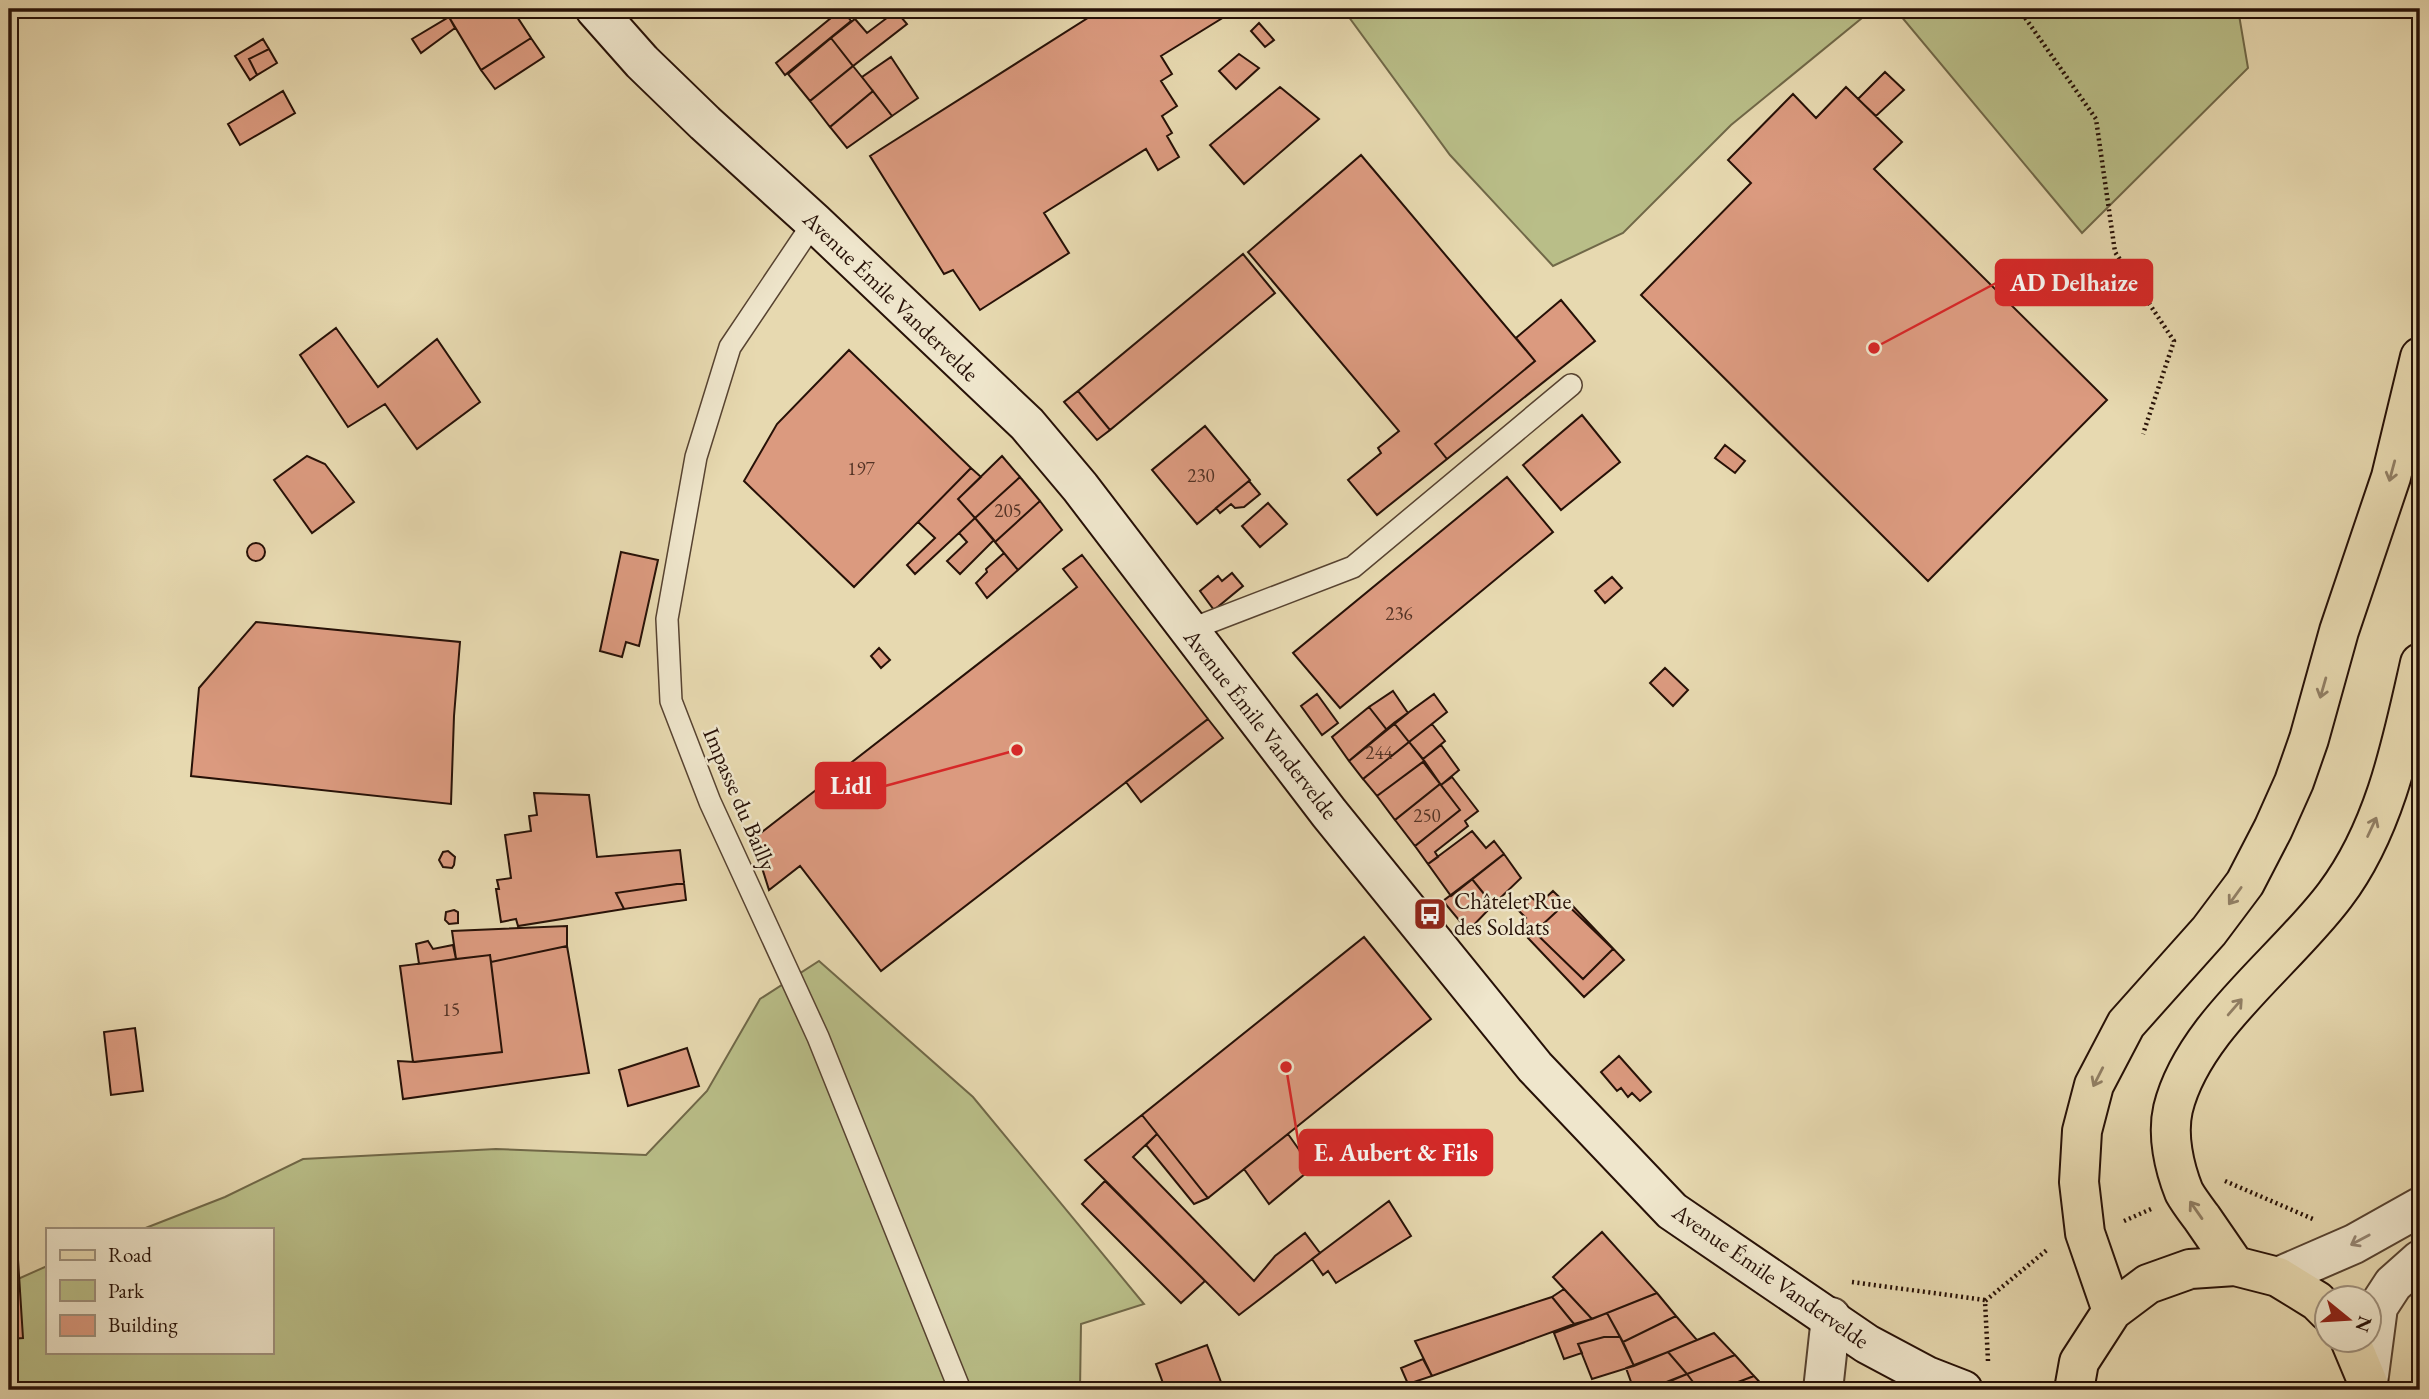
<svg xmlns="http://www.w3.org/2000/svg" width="2429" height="1399" viewBox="0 0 2429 1399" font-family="'EB Garamond',serif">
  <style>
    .green { fill: #b9be88; stroke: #706848; stroke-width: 2 }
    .building { fill: #db9a7f; stroke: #271107; stroke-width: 2 }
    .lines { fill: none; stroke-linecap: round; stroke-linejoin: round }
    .service-casing { stroke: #574331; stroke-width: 24 }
    .minor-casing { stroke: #574331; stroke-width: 42 }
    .secondary-casing { stroke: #271107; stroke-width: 42 }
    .primary-casing { stroke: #271107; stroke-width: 42 }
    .path { stroke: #271107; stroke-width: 4.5; stroke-dasharray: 2 3.5; stroke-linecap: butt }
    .service { stroke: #efe6cc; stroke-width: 21 }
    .minor { stroke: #efe6cc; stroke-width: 38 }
    .secondary { stroke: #efe6cc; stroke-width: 38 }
    .primary { stroke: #e7d9b0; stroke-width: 38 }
    .oneway { stroke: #917f64 }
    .oneway2 { stroke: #958673 }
    .labels { text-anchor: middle; stroke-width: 5; stroke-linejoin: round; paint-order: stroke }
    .number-label { font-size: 19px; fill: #543325 }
    .street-label { font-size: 23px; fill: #271107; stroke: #efe6cc }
    .poi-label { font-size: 23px; fill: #271107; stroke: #efe6cc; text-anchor: start }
    .leader { fill: none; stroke: #d62828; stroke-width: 2.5 }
    .callout-dot { fill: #d62828; stroke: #efe6cc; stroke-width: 2.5 }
    .callout { fill: #d62828; stroke: #d62828; stroke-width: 2.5 }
    .callout-label { font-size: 24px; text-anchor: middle; font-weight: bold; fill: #fff }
  </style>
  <rect width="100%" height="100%" fill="#e7d9b0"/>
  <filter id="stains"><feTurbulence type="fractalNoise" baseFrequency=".00286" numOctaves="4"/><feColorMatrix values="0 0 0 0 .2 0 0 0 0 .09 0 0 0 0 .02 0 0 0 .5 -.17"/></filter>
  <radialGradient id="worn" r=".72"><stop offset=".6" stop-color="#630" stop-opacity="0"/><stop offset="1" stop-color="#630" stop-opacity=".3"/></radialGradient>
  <path class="green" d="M1343,9H1873L1731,125L1623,233L1553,266L1450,155Z
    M1895,9H2238L2248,68L2082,233Z
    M819,961L973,1097L1144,1304L1081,1324L1080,1390H9V1283L47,1266V1352H271V1229H143L225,1197L303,1159L496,1149L646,1155L707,1091L760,999Z"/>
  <path class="building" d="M462,9H512L531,38L481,70L449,17Z
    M842,9L851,21L785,75L776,63Z
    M1102,9H1237L1161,56L1172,74L1161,81L1177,106L1162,116L1172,133L1167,136L1179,157L1158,170L1146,149L1044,213L1069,253L980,310L953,270L944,274L870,156Z
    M896,11L907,24L853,66L831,38L855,19L867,33Z
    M449,17L455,28L421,53L412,39Z
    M1259,23L1274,40L1265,47L1251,31Z
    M531,38L544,57L495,89L481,70Z
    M831,38L853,66L810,101L788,74Z
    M263,39L269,49L249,59L257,75L250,80L235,56Z
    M269,49L277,63L257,75L249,59Z
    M1239,54L1259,68L1236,89L1219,71Z
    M891,57L918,98L892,116L862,77Z
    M853,66L873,91L830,127L810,101Z
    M1885,72L1904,90L1876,116L1858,99Z
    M1280,87L1319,119L1244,184L1210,145Z
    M1846,87L1902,142L1874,169L2107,400L1928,581L1641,295L1751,183L1728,160L1793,94L1816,118Z
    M283,91L295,113L240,145L228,124Z
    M873,91L892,116L847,148L830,127Z
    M1361,155L1535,361L1435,444L1447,459L1377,515L1348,480L1381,453L1378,448L1399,431L1248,252Z
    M1243,254L1275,293L1110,430L1078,391Z
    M1561,300L1595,341L1447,459L1435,444L1535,361L1516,338Z
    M336,328L378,387L437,339L480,402L417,449L385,404L348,427L300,355Z
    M849,350L971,468L854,587L744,481L777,424Z
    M1078,391L1110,430L1097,440L1064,402Z
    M1582,415L1620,462L1561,510L1523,465Z
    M1205,426L1250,480L1197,524L1152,470Z
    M1725,445L1745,461L1735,473L1715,458Z
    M307,456L325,464L354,502L312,533L274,480Z
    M1002,456L1020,477L975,518L958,499Z
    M971,468L981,477L958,499L975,518L915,574L907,565L935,538L918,522Z
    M1020,477L1040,501L995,542L975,518Z
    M1507,477L1553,532L1340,708L1293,653Z
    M1249,481L1260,494L1244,507L1235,508L1231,504L1220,513L1216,508Z
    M1040,501L1062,530L1018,570L995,542Z
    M1268,503L1287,524L1260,547L1242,526Z
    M975,518L994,540L960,574L947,561L967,542L959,533Z
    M247 552a9 9 0 1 1 18 0a9 9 0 1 1-18 0Z
    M621,552L658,560L639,646L626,642L622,657L600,651Z
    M1004,553L1018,570L987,598L976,583L987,572L986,569Z
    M1082,555L1208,719L881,971L800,866L769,890L753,839L1077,587L1063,569Z
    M1232,573L1243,586L1214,610L1200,591L1218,576L1222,581Z
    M1612,577L1622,588L1605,603L1595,591Z
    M256,622L460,642L454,716L451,804L191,776L199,688Z
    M879,648L890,660L881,668L871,656Z
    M1665,668L1688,690L1673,706L1650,683Z
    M1393,691L1408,713L1387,730L1369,707Z
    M1317,694L1338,723L1322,735L1301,706Z
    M1434,694L1447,712L1409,742L1394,723Z
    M1369,707L1387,730L1349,761L1332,737Z
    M1208,719L1223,738L1141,802L1126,782Z
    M1394,723L1409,742L1363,779L1349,761Z
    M1432,724L1445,741L1423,759L1409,742Z
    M1409,742L1424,761L1377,796L1363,779Z
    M1441,745L1459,770L1441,785L1423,759Z
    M1423,762L1440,784L1395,820L1377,796Z
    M1452,777L1478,811L1465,821L1468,826L1435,852L1438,857L1428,864L1415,846L1460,810L1441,785Z
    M1440,784L1460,810L1415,846L1395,820Z
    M534,793L589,795L597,857L680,850L684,883L616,893L624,909L518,926L516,919L501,922L496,889H499L497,880L511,878L505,835L531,831L529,816L537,815Z
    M1472,831L1486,848L1494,841L1504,854L1451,896L1428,864Z
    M448,851L455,857L454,865L452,868L443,867L439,860L443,852Z
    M1504,854L1521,878L1493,905L1472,879Z
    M1472,879L1493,905L1468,931L1443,901Z
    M684,883L686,900L624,909L616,893Z
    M1553,891L1613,949L1583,979L1523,921L1526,918L1517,909L1530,896L1539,904Z
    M1568,901L1624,960L1584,997L1528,938Z
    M454,910L458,912V923L449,924L445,920L446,912Z
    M567,926V946L491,962L490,955L456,959L452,931Z
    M1364,937L1431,1019L1208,1198L1142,1115Z
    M428,941L433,949L453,945L456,959L419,964L416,944Z
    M567,946L589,1073L403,1099L398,1061L415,1062L502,1052L491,962Z
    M490,955L502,1052L413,1062L400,966Z
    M135,1028L143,1091L111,1095L104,1032Z
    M687,1048L699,1086L628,1106L619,1070Z
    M1619,1056L1651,1092L1640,1101L1632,1093L1628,1097L1621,1088L1617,1091L1601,1072Z
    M1142,1115L1157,1134L1133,1157L1254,1281L1275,1256L1305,1233L1320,1253L1239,1315L1085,1160Z
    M1157,1134L1208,1198L1194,1204L1146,1145Z
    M1288,1134L1312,1168L1269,1204L1244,1169Z
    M1105,1181L1205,1281L1181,1303L1082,1204Z
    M1389,1201L1411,1236L1336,1283L1328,1271L1323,1275L1312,1259Z
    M1602,1232L1657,1293L1592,1319L1553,1277Z
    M9,1244H17L23,1338L9,1339Z
    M1564,1289L1592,1319L1574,1324L1552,1297Z
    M1657,1293L1676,1316L1623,1342L1607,1313Z
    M1552,1297L1574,1324L1432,1376L1415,1341Z
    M1607,1313L1620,1337H1604L1578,1344L1582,1353L1564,1359L1554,1333Z
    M1676,1316L1697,1340L1634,1366L1623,1342Z
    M1714,1333L1735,1355L1687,1374L1668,1352Z
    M1604,1337H1620L1634,1366L1592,1379L1578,1344Z
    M1207,1345L1224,1390H1152L1164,1386L1156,1364Z
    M1668,1352L1687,1374L1646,1390H1634L1626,1368Z
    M1735,1355L1754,1376L1717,1390H1699L1687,1374Z
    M1423,1359L1432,1376L1408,1384L1401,1368Z
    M1687,1374L1699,1390H1646L1668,1382Z
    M1754,1376L1767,1390H1717Z"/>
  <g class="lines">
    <defs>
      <path id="service" d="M814,222L730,347L696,457L667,619L671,701L710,802L818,1037L960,1390
        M1189,630L1353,567L1571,385"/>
      <path id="minor" d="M2278,1277L2354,1244L2420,1207
        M2368,1383L2378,1307L2393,1284L2420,1260
        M1823,1390L1831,1317"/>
      <path id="secondary" d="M595,9L642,62L705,123L814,222L1027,424L1080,487L1329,813L1535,1067L1672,1211L1867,1344L1927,1376L1963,1390"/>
      <path id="primary" d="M2235,1266C2224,1250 2213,1234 2202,1218C2196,1210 2189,1201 2184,1192C2174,1167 2167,1135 2173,1109C2193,1027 2285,962 2335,895C2385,829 2402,743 2420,663
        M2112,1311L2085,1233L2079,1182L2082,1131L2094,1085L2126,1024L2209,931L2245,883L2273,829L2294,782L2309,739L2339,631L2391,477L2420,357
        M2350,1340L2368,1383V1390
        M2074,1390L2079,1362L2112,1311L2148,1284L2190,1269L2235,1266L2278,1277L2317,1301L2328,1312"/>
    </defs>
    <use href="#service" class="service-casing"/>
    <use href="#minor" class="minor-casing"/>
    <use href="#secondary" class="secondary-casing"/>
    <use href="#primary" class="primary-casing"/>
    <path class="path" d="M2019,9L2096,119L2115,252L2174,341L2143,434
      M2225,1181L2313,1219
      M2124,1221L2151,1209
      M1852,1282L1985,1300
      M2414,1348L2420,1378
      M1988,1361L1985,1301L2048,1249"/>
    <use href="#service" class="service"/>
    <use href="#minor" class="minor"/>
    <use href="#secondary" class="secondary"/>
    <use href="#primary" class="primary"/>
  </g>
  <defs><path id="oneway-shaft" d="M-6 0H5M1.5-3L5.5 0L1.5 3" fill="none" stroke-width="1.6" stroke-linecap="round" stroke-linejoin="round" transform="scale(1.75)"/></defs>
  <g class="oneway">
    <use href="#oneway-shaft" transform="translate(2392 471) rotate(105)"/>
    <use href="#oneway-shaft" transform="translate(2323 688) rotate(106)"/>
    <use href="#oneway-shaft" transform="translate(2372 827) rotate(-65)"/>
    <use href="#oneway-shaft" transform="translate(2235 896) rotate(126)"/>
    <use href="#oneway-shaft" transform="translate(2235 1007) rotate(-49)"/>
    <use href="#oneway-shaft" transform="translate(2098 1077) rotate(117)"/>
    <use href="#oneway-shaft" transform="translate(2196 1210) rotate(-125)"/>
  </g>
  <use class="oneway2" href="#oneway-shaft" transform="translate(2360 1240) rotate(152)"/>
  <defs>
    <symbol id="bus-square" viewBox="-11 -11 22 22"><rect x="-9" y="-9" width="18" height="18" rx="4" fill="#8f2418" stroke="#efe6cc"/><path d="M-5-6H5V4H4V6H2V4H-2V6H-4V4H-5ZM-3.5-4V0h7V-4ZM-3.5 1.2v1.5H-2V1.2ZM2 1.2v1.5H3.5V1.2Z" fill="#fff"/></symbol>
  </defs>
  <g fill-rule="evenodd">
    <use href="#bus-square" x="1411" y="895" width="38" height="38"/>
  </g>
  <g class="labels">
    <g class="number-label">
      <text x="861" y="475">197</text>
      <text x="1201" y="482">230</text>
      <text x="1008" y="517">205</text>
      <text x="1399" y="620">236</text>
      <text x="1379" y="759">244</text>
      <text x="1427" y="822">250</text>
      <text x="451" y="1016">15</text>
    </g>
    <g class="street-label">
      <text transform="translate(891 296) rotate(44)" y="8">Avenue Émile Vandervelde</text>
      <text transform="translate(1261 724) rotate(52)" y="8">Avenue Émile Vandervelde</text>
      <text transform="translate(740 799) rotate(67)" y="8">Impasse du Bailly</text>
      <text transform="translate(1771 1276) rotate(35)" y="8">Avenue Émile Vandervelde</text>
    </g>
    <g class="poi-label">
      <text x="1454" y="909">Châtelet Rue<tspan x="1454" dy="26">des Soldats</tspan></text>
    </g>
  </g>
  <path class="leader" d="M1874 348L1996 283M1017 750L885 786M1286 1067L1300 1152"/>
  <g class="callout-dot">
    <circle cx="1874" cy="348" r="7"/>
    <circle cx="1017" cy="750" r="7"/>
    <circle cx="1286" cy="1067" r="7"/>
  </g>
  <g class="callout">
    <rect x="1996" y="260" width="156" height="45" rx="7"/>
    <rect x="816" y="763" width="69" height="45" rx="7"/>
    <rect x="1300" y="1130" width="192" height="45" rx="7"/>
  </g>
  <g class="callout-label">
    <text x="2074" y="291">AD Delhaize</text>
    <text x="851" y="794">Lidl</text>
    <text x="1396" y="1161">E. Aubert &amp; Fils</text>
  </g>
  <rect width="2429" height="1399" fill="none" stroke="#e7d9b0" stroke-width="35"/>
  <rect x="10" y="10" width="2408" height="1378" fill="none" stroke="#271107" stroke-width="3.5"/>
  <rect x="18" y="18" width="2394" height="1364" fill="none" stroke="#271107" stroke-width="2"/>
  <rect x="46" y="1228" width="228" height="126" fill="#efe6cc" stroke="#9f917d" stroke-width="2"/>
  <rect x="60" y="1250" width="35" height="10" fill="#e7d9b0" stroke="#9f917d" stroke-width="2"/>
  <text x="108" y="1262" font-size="21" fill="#271107">Road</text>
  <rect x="60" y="1280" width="35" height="21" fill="#b9be88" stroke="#9f917d" stroke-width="2"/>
  <text x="108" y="1298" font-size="21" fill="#271107">Park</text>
  <rect x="60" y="1315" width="35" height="21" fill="#db9a7f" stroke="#9f917d" stroke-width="2"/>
  <text x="108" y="1332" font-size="21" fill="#271107">Building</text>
  <g transform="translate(2348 1319) rotate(108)"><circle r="33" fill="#efe6cc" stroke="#9f917d" stroke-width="2"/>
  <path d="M0-5L12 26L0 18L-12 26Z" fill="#8f2418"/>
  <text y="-10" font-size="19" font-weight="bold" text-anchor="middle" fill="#271107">N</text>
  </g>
  <rect width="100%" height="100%" filter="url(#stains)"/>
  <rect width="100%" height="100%" fill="url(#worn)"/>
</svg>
